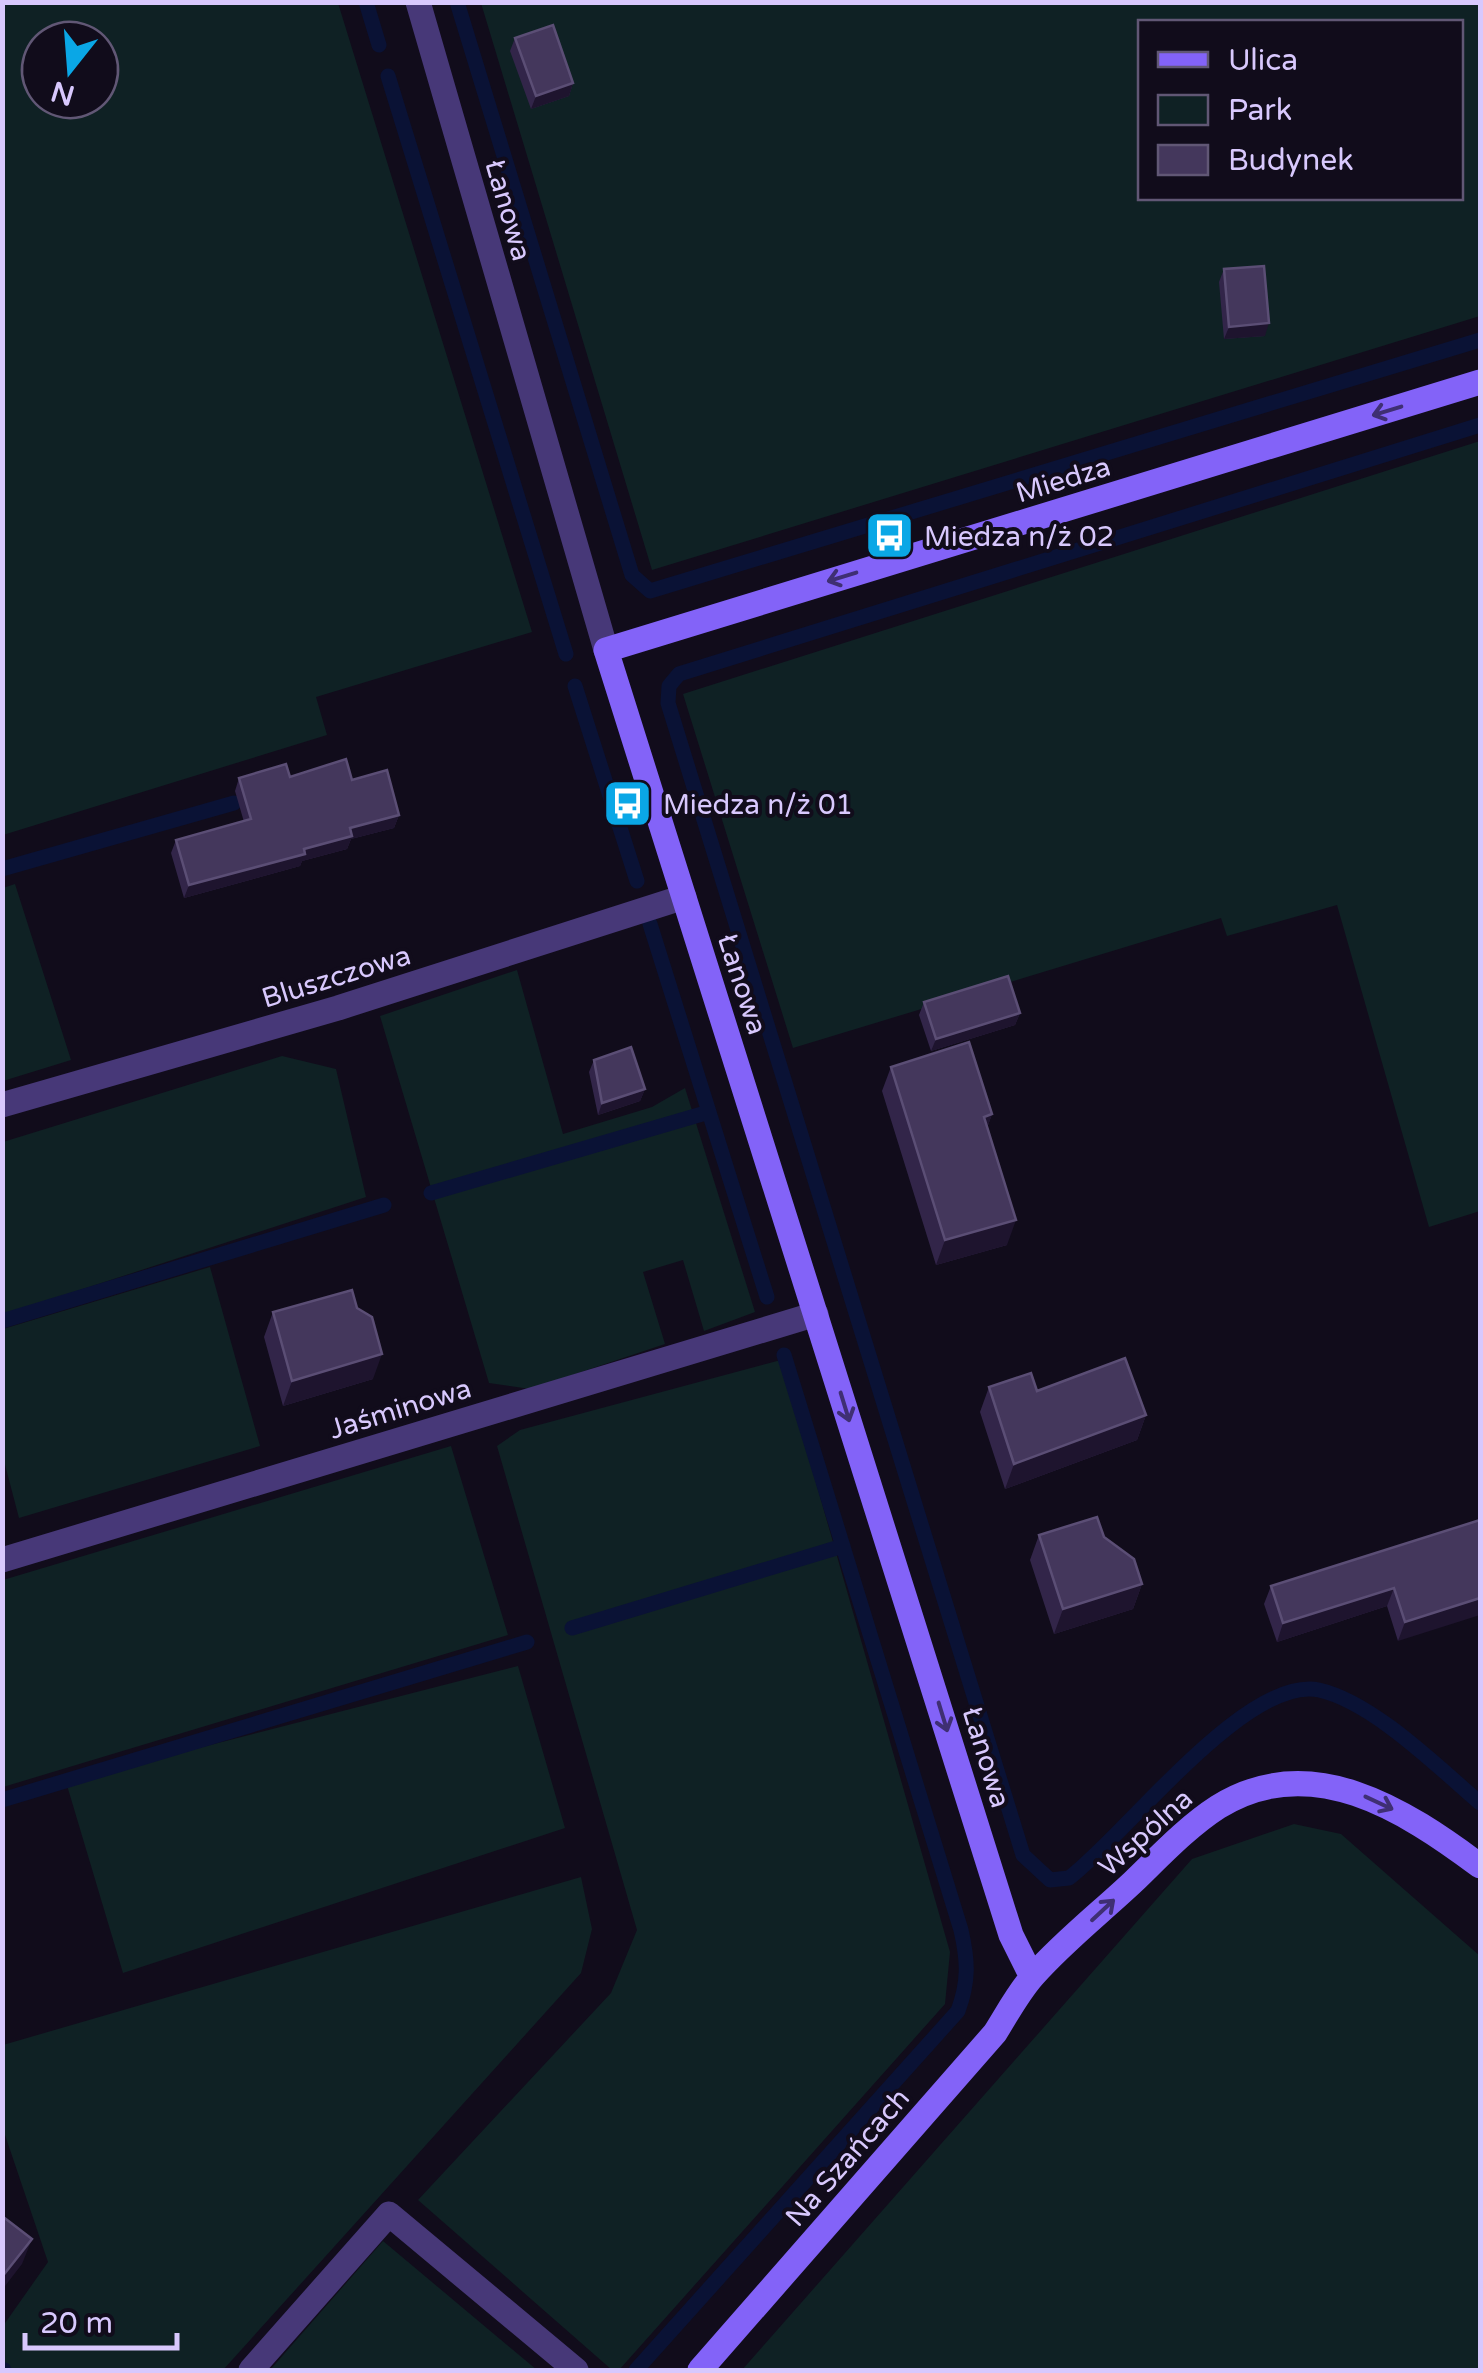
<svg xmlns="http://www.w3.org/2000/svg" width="1483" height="2373" viewBox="0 0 1483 2373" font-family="'Varela Round',sans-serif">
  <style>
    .green { fill: #0f2124; fill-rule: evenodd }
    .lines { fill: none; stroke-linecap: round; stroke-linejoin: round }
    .stream { stroke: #0a1235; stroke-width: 15 }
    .street { stroke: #473878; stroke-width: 25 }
    .secondary { stroke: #8363f8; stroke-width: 25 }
    .wall { fill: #322549 }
    .shaded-wall { fill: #1e142e }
    .building { fill: #44375c; stroke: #5b4e75; stroke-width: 2.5 }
    .oneway { stroke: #3f2f73 }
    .labels { text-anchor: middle; stroke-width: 8; stroke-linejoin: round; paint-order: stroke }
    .street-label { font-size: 28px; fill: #d8c8fd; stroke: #110c1b }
    .poi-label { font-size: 28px; fill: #d8c8fd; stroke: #110c1b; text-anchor: start }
  </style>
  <rect width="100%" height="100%" fill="#110c1b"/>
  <path class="green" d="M3,2L338,3L532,632L316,697L327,735L3,835ZM100,40V100H40V40Z
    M481,3H1480V316L652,570ZM1140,22H1460V198H1140Z
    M1480,441V1211L1429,1227L1337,905L1227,936L1221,918L793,1048L683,694Z
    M15,884L71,1060L3,1081V888Z
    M517,970L563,1134L652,1107L685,1088L755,1312L704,1331L683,1260L643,1272L665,1344L530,1389L489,1383L380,1016Z
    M282,1056L336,1069L366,1197L3,1315V1142Z
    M210,1267L260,1446L19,1518L3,1457V1329Z
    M781,1360L950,1952L945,2004L619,2370H612L418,2200L611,1993L637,1930L497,1446L520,1430Z
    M451,1446L508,1635L3,1787V1580Z
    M518,1666L565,1828L123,1973L66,1782Z
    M1294,1824L1341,1834L1480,1956V2370H742L1192,1859Z
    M581,1877L592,1929L581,1973L223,2370H3V2326L48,2262L3,2129V2045Z
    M383,2241L537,2370H270Z"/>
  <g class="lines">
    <path class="stream" d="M366,2L379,45
      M457,2L632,575L650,591L1480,340
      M388,76L566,654
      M1480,425L679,674L669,686L668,703L1023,1855L1050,1880L1069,1878C1126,1835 1246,1675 1319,1690C1373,1702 1439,1768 1480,1803
      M575,686L637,881
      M2,869L234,803
      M650,924L767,1297
      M431,1193L709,1112
      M2,1321L384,1205
      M572,1628L843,1546
      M2,1800L527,1642
      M2,2369L4,2370
      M636,2370L958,2011C969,1981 968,1961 961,1930L784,1355"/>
    <path class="street" d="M418,2L606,650
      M2,1105L338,1008L684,897
      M2,1560L816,1314
      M251,2370L389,2214L576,2370"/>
    <path class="secondary" d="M1032,1977L1011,1935L606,650L1480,382
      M700,2370L995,2033C1007,2014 1018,1993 1033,1976C1063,1942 1100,1913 1133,1882C1160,1856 1187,1827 1218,1807C1311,1749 1405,1810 1480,1866"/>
  </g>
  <path class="wall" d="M515,38L573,83L569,96L531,109L510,51Z
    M1224,269L1265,336L1224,339L1219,282Z
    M290,777L352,780L399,815L394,828L351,839L347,849L302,861L300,866L184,898L171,853L176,840L244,822L235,791L239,778Z
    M924,1002L1020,1013L1015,1025L931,1051L919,1015Z
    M594,1060L645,1089L640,1101L598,1115L589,1072Z
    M891,1067L992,1114L987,1128L1007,1245L936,1265L882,1091Z
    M273,1312L373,1379L283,1406L264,1337Z
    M989,1387L1037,1391L1146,1415L1137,1440L1005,1489L980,1412Z
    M1480,1520L1398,1641L1387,1606L1277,1642L1264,1604L1271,1586Z
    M1039,1535L1104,1537L1142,1584L1133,1609L1054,1634L1030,1560Z"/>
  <path class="shaded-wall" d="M573,83L569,96L531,109L536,96Z
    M1269,323L1265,336L1224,339L1229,327Z
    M399,815L394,828L351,839L347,849L302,861L300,866L184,898L189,885L304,849L350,828Z
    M1020,1013L1015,1025L931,1051L936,1039Z
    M645,1089L640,1101L598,1115L602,1103Z
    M992,1114L983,1139L984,1117Z
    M1016,1220L1007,1245L936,1265L945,1240Z
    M382,1354L373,1379L283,1406L292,1381Z
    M1146,1415L1137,1440L1005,1489L1014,1464Z
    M1142,1584L1133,1609L1054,1634L1063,1609Z
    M1394,1588L1387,1606L1277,1642L1283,1623Z
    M1480,1598V1615L1398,1641L1405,1622Z
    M32,2239L22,2264L2,2290V2277Z"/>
  <path class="building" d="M553,25L573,83L536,96L515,38Z
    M1264,266L1269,323L1229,327L1224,269Z
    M346,759L352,780L387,770L399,815L350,828L352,836L304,849L305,854L189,885L176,840L251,819L239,778L286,764L290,777Z
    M1008,976L1020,1013L936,1039L924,1002Z
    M969,1042L992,1114L984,1117L1016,1220L945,1240L891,1067Z
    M631,1047L645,1089L602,1103L594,1060Z
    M352,1290L357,1308L372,1317L382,1354L292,1381L273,1312Z
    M1125,1358L1146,1415L1014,1464L989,1387L1031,1373L1037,1391Z
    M1097,1517L1104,1537L1134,1559L1142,1584L1063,1609L1039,1535Z
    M1480,1520V1598L1405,1622L1394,1588L1283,1623L1271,1586Z
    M2,2216L32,2239L2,2277Z"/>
  <defs><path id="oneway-shaft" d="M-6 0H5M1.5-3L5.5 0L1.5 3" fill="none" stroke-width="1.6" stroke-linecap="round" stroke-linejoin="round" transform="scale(2.5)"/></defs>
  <g class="oneway">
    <use href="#oneway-shaft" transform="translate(1387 411) rotate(163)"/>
    <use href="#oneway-shaft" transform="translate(842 577) rotate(163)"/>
    <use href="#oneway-shaft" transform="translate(845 1407) rotate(73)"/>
    <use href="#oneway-shaft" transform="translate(943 1717) rotate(73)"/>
    <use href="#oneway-shaft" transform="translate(1379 1803) rotate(25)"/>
    <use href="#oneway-shaft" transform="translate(1103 1910) rotate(-43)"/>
  </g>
  <defs>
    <symbol id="bus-square" viewBox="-11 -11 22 22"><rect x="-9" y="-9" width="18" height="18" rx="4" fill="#0aa7e6" stroke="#110c1b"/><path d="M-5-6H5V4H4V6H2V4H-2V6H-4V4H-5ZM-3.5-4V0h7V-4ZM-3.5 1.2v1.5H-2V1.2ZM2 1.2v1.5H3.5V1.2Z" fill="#fff"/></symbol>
  </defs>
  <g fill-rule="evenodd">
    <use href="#bus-square" x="862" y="508" width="55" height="55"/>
    <use href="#bus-square" x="600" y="776" width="55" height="55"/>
  </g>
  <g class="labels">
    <g class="street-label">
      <text transform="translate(509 210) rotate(74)" y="10">Łanowa</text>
      <text transform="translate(1063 479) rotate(-17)" y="10">Miedza</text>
      <text transform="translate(336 976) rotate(-17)" y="10">Bluszczowa</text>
      <text transform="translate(743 984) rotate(72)" y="10">Łanowa</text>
      <text transform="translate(400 1408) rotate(-17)" y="10">Jaśminowa</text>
      <text transform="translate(987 1757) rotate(73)" y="10">Łanowa</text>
      <text transform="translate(1145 1832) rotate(-42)" y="10">Wspólna</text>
      <text transform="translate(847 2157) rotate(-49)" y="10">Na Szańcach</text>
    </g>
    <g class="poi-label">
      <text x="924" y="546">Miedza n/ż 02</text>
      <text x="663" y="814">Miedza n/ż 01</text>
    </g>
  </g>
  <rect width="1483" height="2373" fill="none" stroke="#d8c8fd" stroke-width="10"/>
  <rect x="1138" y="20" width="325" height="180" fill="#110c1b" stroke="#615775" stroke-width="2.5"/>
  <rect x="1158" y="52" width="50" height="15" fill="#8363f8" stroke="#615775" stroke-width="2.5"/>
  <text x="1228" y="70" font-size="30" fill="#d8c8fd">Ulica</text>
  <rect x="1158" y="95" width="50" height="30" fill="#0f2124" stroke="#615775" stroke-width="2.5"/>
  <text x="1228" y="120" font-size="30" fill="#d8c8fd">Park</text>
  <rect x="1158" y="145" width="50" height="30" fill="#44375c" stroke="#615775" stroke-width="2.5"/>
  <text x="1228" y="170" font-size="30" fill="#d8c8fd">Budynek</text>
  <g transform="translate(70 70) rotate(197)"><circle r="48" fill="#110c1b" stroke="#615775" stroke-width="2.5"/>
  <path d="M0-8L18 38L0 25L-18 38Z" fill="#0aa7e6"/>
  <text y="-15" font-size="28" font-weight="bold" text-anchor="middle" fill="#d8c8fd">N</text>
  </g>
  <path d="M25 2333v15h152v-15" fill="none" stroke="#d8c8fd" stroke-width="5"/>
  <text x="40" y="2333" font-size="30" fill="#d8c8fd" stroke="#110c1b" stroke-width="8" paint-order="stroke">20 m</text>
</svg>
